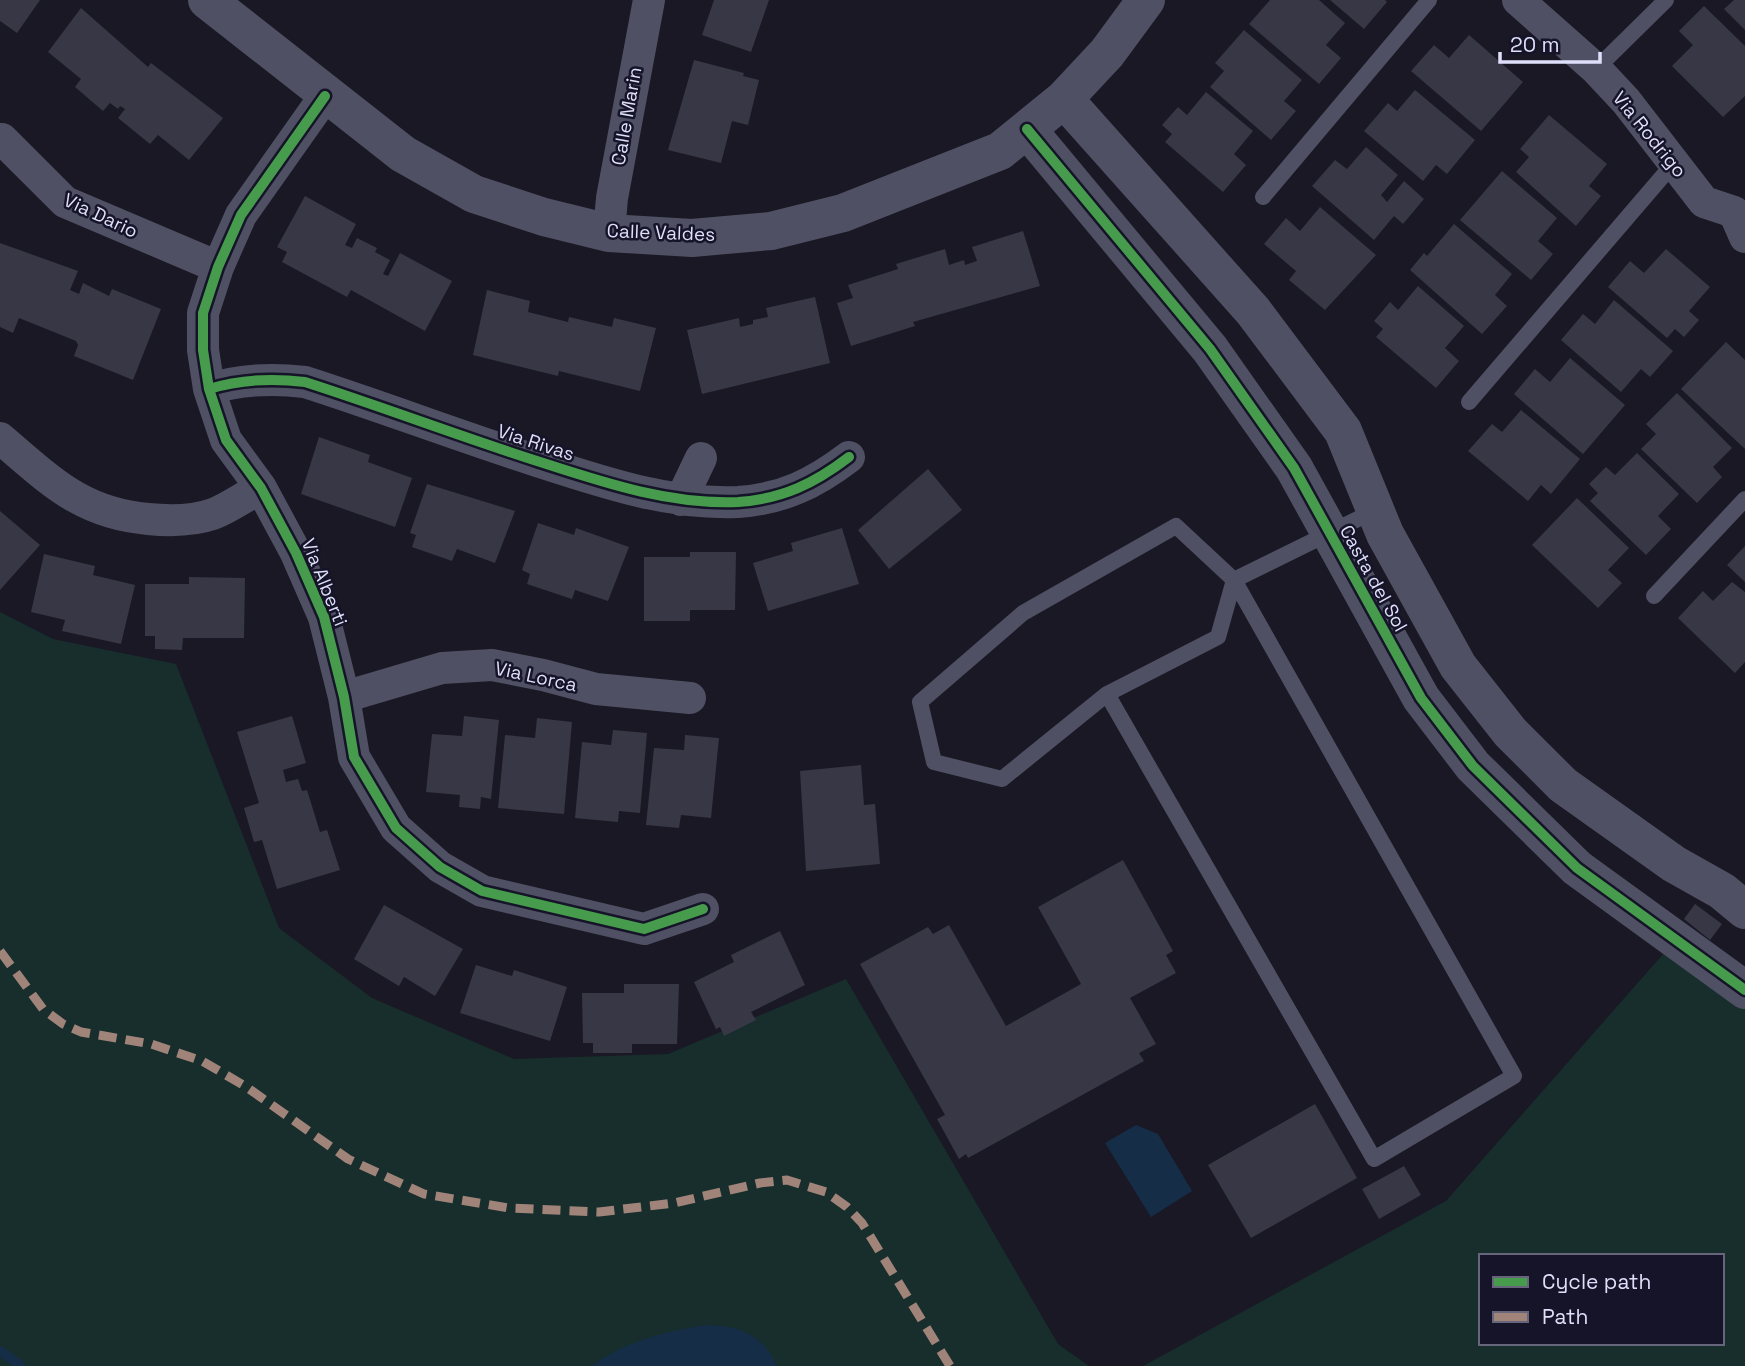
<svg xmlns="http://www.w3.org/2000/svg" width="1745" height="1366" viewBox="0 0 1745 1366" font-family="'Space Grotesk',sans-serif">
  <style>
    .green { fill: #172e2d; fill-rule: evenodd }
    .water { fill: #162d47 }
    .lines { fill: none; stroke-linecap: round; stroke-linejoin: round }
    .stream { stroke: #162d47; stroke-width: 10 }
    .building { fill: #383745 }
    .service { stroke: #4f5063; stroke-width: 16 }
    .minor { stroke: #4f5063; stroke-width: 32 }
    .tertiary { stroke: #4f5063; stroke-width: 38 }
    .quiet { stroke: #a18479; stroke-width: 9; stroke-dasharray: 18 9; stroke-linecap: butt }
    .cycleway-casing { stroke: #151428; stroke-width: 15 }
    .cycleway { stroke: #469c4c; stroke-width: 10 }
    .labels { text-anchor: middle; stroke-width: 5; stroke-linejoin: round; paint-order: stroke }
    .street-label { font-size: 19px; fill: #dfdffb; stroke: #151428 }
  </style>
  <rect width="100%" height="100%" fill="#191824"/>
  <path class="green" d="M0,612L53,639L176,664L279,928L372,998L514,1059L668,1054L846,979L1058,1344L1089,1366H0Z
    M1671,945L1745,1001V1366H1143L1446,1201ZM1481,1256H1722V1343H1481Z"/>
  <path class="water" d="M1136,1125L1158,1134L1192,1191L1151,1217L1105,1143Z
    M705,1325C738,1326 762,1333 777,1366H592C625,1341 665,1332 705,1325Z"/>
  <g class="lines">
    <path class="stream" d="M0,1351L21,1366"/>
  </g>
  <path class="building" d="M0,0H40L17,33L0,21Z
    M714,0H769L751,52L702,35Z
    M1270,0H1319L1345,23L1326,45L1341,58L1319,84L1249,24Z
    M1330,0H1385L1387,2L1364,29Z
    M1734,0H1745V30L1724,9Z
    M1704,6L1745,46V96L1723,117L1672,66L1693,45L1679,31Z
    M81,8L148,67L151,63L223,118L189,160L158,135L150,144L118,118L125,109L120,106L118,109L110,103L103,111L75,87L81,79L48,52Z
    M1244,30L1302,80L1284,101L1296,111L1271,140L1210,87L1224,71L1215,63Z
    M1469,35L1523,82L1481,131L1411,71L1434,45L1449,58Z
    M694,60L744,73L743,76L759,80L748,125L732,121L721,163L668,150Z
    M1415,90L1475,140L1447,174L1436,165L1423,181L1364,131L1388,103L1397,111Z
    M1206,92L1253,131L1234,154L1246,165L1223,192L1165,142L1172,134L1162,125L1178,107L1187,115Z
    M1549,115L1607,164L1589,186L1601,196L1576,226L1516,172L1529,157L1520,149Z
    M1366,147L1398,175L1381,195L1387,202L1404,181L1424,199L1403,224L1394,216L1374,240L1312,186L1335,160L1347,169Z
    M1502,171L1557,218L1538,241L1553,254L1531,280L1460,220Z
    M305,196L356,224L345,245L352,248L357,238L377,248L375,252L390,260L383,274L388,276L400,253L452,281L425,331L351,290L347,297L282,262L287,252L277,247Z
    M1320,207L1376,255L1325,310L1289,280L1296,271L1264,244L1286,218L1300,231Z
    M1454,224L1512,274L1495,295L1507,306L1482,334L1410,270L1424,253L1427,256Z
    M1023,231L1040,286L913,322L915,326L851,346L837,303L853,298L848,285L898,269L896,264L945,249L949,265L964,260L965,265L977,261L972,247Z
    M0,243L78,271L70,290L79,294L83,283L109,296L112,289L161,309L133,380L74,356L78,345L76,341L19,318L13,333L0,327Z
    M1666,249L1710,287L1689,311L1699,320L1684,337L1675,329L1667,338L1608,287L1630,261L1644,273Z
    M1418,286L1464,326L1445,348L1459,361L1436,388L1376,337L1383,329L1374,321L1390,302L1398,310Z
    M487,290L530,301L528,312L568,322L569,317L612,327L614,318L656,328L640,391L559,371L558,376L473,355Z
    M815,297L830,363L702,394L687,330L739,318L740,327L753,324V320L768,317L766,308Z
    M1614,300L1673,351L1650,377L1641,369L1621,392L1561,340L1583,314L1595,324Z
    M1726,342L1745,360V449L1681,389Z
    M1570,358L1625,405L1583,454L1514,394L1535,369L1550,382Z
    M1677,393L1732,448L1713,467L1722,477L1697,503L1641,449L1656,434L1646,424Z
    M1521,410L1580,459L1551,494L1541,485L1528,501L1468,451L1492,424L1502,432Z
    M319,437L370,455L368,462L412,478L395,527L301,494Z
    M1637,453L1679,494L1658,516L1671,529L1646,555L1590,501L1598,493L1589,484L1606,467L1615,475Z
    M928,469L962,510L889,569L858,530Z
    M427,484L515,511L495,563L457,549L452,561L412,547L416,535L410,533Z
    M1577,498L1629,548L1608,570L1622,583L1598,608L1532,545Z
    M0,511L40,545L0,590Z
    M538,523L574,535L576,528L629,547L608,601L575,590L572,599L527,584L530,574L522,570Z
    M842,528L859,584L768,611L753,563L793,551L791,543Z
    M1745,546V582L1727,565Z
    M690,552H736L735,610H690V621H644V557H690Z
    M44,554L95,566L93,575L135,585L121,644L62,631L65,620L31,612Z
    M189,577L245,578L244,638H183L182,650L155,649V636H145V584H189Z
    M1732,582L1745,592V662L1735,673L1678,618L1703,591L1713,601Z
    M292,716L306,763L283,770L286,782L298,779L302,791L307,790L320,832L327,830L340,870L277,889L262,840L254,842L244,808L259,803L237,732Z
    M464,716L499,720L491,799L481,797L480,809L459,807L460,795L426,792L432,734L462,736Z
    M537,718L572,722L564,814L498,808L505,735L535,738Z
    M613,730L647,733L640,813L619,811L618,822L575,818L582,742L611,745Z
    M685,735L719,738L711,818L681,815L679,828L646,825L654,748L684,750Z
    M861,765L864,805L875,804L880,864L806,871L800,771Z
    M1123,860L1173,951L1166,955L1176,973L1130,998L1156,1044L1139,1053L1144,1061L968,1158L966,1154L959,1159L937,1119L945,1115L860,964L928,927L933,934L949,925L1006,1026L1081,984L1038,907Z
    M1695,904L1722,924L1710,940L1684,919Z
    M384,905L463,949L435,996L404,977L399,986L354,959Z
    M780,931L805,985L751,1012L756,1020L724,1036L720,1027L716,1029L694,982L734,962L731,955Z
    M476,965L512,976L514,970L567,987L550,1041L460,1013Z
    M624,984H679L677,1044H632V1053H593V1043H583L582,993H624Z
    M1315,1104L1357,1178L1251,1238L1208,1165Z
    M1404,1166L1421,1195L1379,1219L1362,1189Z"/>
  <g class="lines">
    <path class="service" d="M1596,69L1666,0
      M1263,197L1429,0
      M1469,402L1674,163
      M1176,526L1234,580L1218,637L1107,694L1002,779L934,762L920,702L1023,613Z
      M1654,596L1745,499
      M1107,694L1374,1159L1514,1076L1234,580L1376,510"/>
    <path class="minor" d="M1518,0L1596,69L1626,101L1704,202L1734,212L1745,237
      M325,96L241,215L218,267L203,313V350L209,389L226,440L261,488L296,553L324,617L344,697L354,757L396,828L440,867L482,891L644,929L703,909
      M2,139L65,202L218,267
      M609,233L612,198L649,0
      M209,389C241,379 272,378 305,382C383,407 459,436 537,461C602,482 669,505 738,502C783,499 815,483 849,457
      M0,438C50,480 80,513 148,519C169,521 193,521 213,514C229,508 245,496 261,488
      M681,500L701,458
      M344,697L442,668L492,665L543,675L596,689L690,698"/>
    <path class="tertiary" d="M207,0L403,154L474,194L544,217L609,233L692,238L771,231L843,213L1000,151L1064,99L1107,53L1146,0
      M1064,99L1253,311L1343,431L1385,534L1458,666L1510,732L1563,785L1674,864L1722,891L1745,910
      M1027,129L1210,349L1294,468L1421,698L1473,766L1577,868L1745,990"/>
    <path class="quiet" d="M0,951L43,1009L63,1024L81,1032L151,1044L202,1061L245,1086L348,1159L424,1194L509,1208L599,1212L674,1203L760,1183L787,1180L826,1192L847,1207L862,1223L950,1366"/>
    <defs>
      <path id="cycleway" d="M325,96L241,215L218,267L203,313V350L209,389L226,440L261,488L296,553L324,617L344,697L354,757L396,828L440,867L482,891L644,929L703,909
        M1027,129L1210,349L1294,468L1421,698L1473,766L1577,868L1745,990
        M209,389C241,379 272,378 305,382C383,407 459,436 537,461C602,482 669,505 738,502C783,499 815,483 849,457"/>
    </defs>
    <use href="#cycleway" class="cycleway-casing"/>
    <use href="#cycleway" class="cycleway"/>
  </g>
  <g class="labels">
    <g class="street-label">
      <text transform="translate(626 116) rotate(-80)" y="7">Calle Marin</text>
      <text transform="translate(1650 134) rotate(51)" y="7">Via Rodrigo</text>
      <text transform="translate(101 215) rotate(25)" y="7">Via Dario</text>
      <text transform="translate(661 232) rotate(2)" y="7">Calle Valdes</text>
      <text transform="translate(536 442) rotate(18)" y="7">Via Rivas</text>
      <text transform="translate(1374 578) rotate(61)" y="7">Casta del Sol</text>
      <text transform="translate(325 582) rotate(68)" y="7">Via Alberti</text>
      <text transform="translate(536 676) rotate(12)" y="7">Via Lorca</text>
    </g>
  </g>
  <rect x="1479" y="1254" width="245" height="91" fill="#151428" stroke="#66657c" stroke-width="2"/>
  <rect x="1493" y="1277" width="35" height="10" fill="#469c4c" stroke="#66657c" stroke-width="2"/>
  <text x="1542" y="1289" font-size="21" fill="#dfdffb">Cycle path</text>
  <rect x="1493" y="1312" width="35" height="10" fill="#a18479" stroke="#66657c" stroke-width="2"/>
  <text x="1542" y="1324" font-size="21" fill="#dfdffb">Path</text>
  <path d="M1500 52v10h100v-10" fill="none" stroke="#dfdffb" stroke-width="3.5"/>
  <text x="1510" y="52" font-size="21" fill="#dfdffb" stroke="#151428" stroke-width="5" paint-order="stroke">20 m</text>
</svg>
